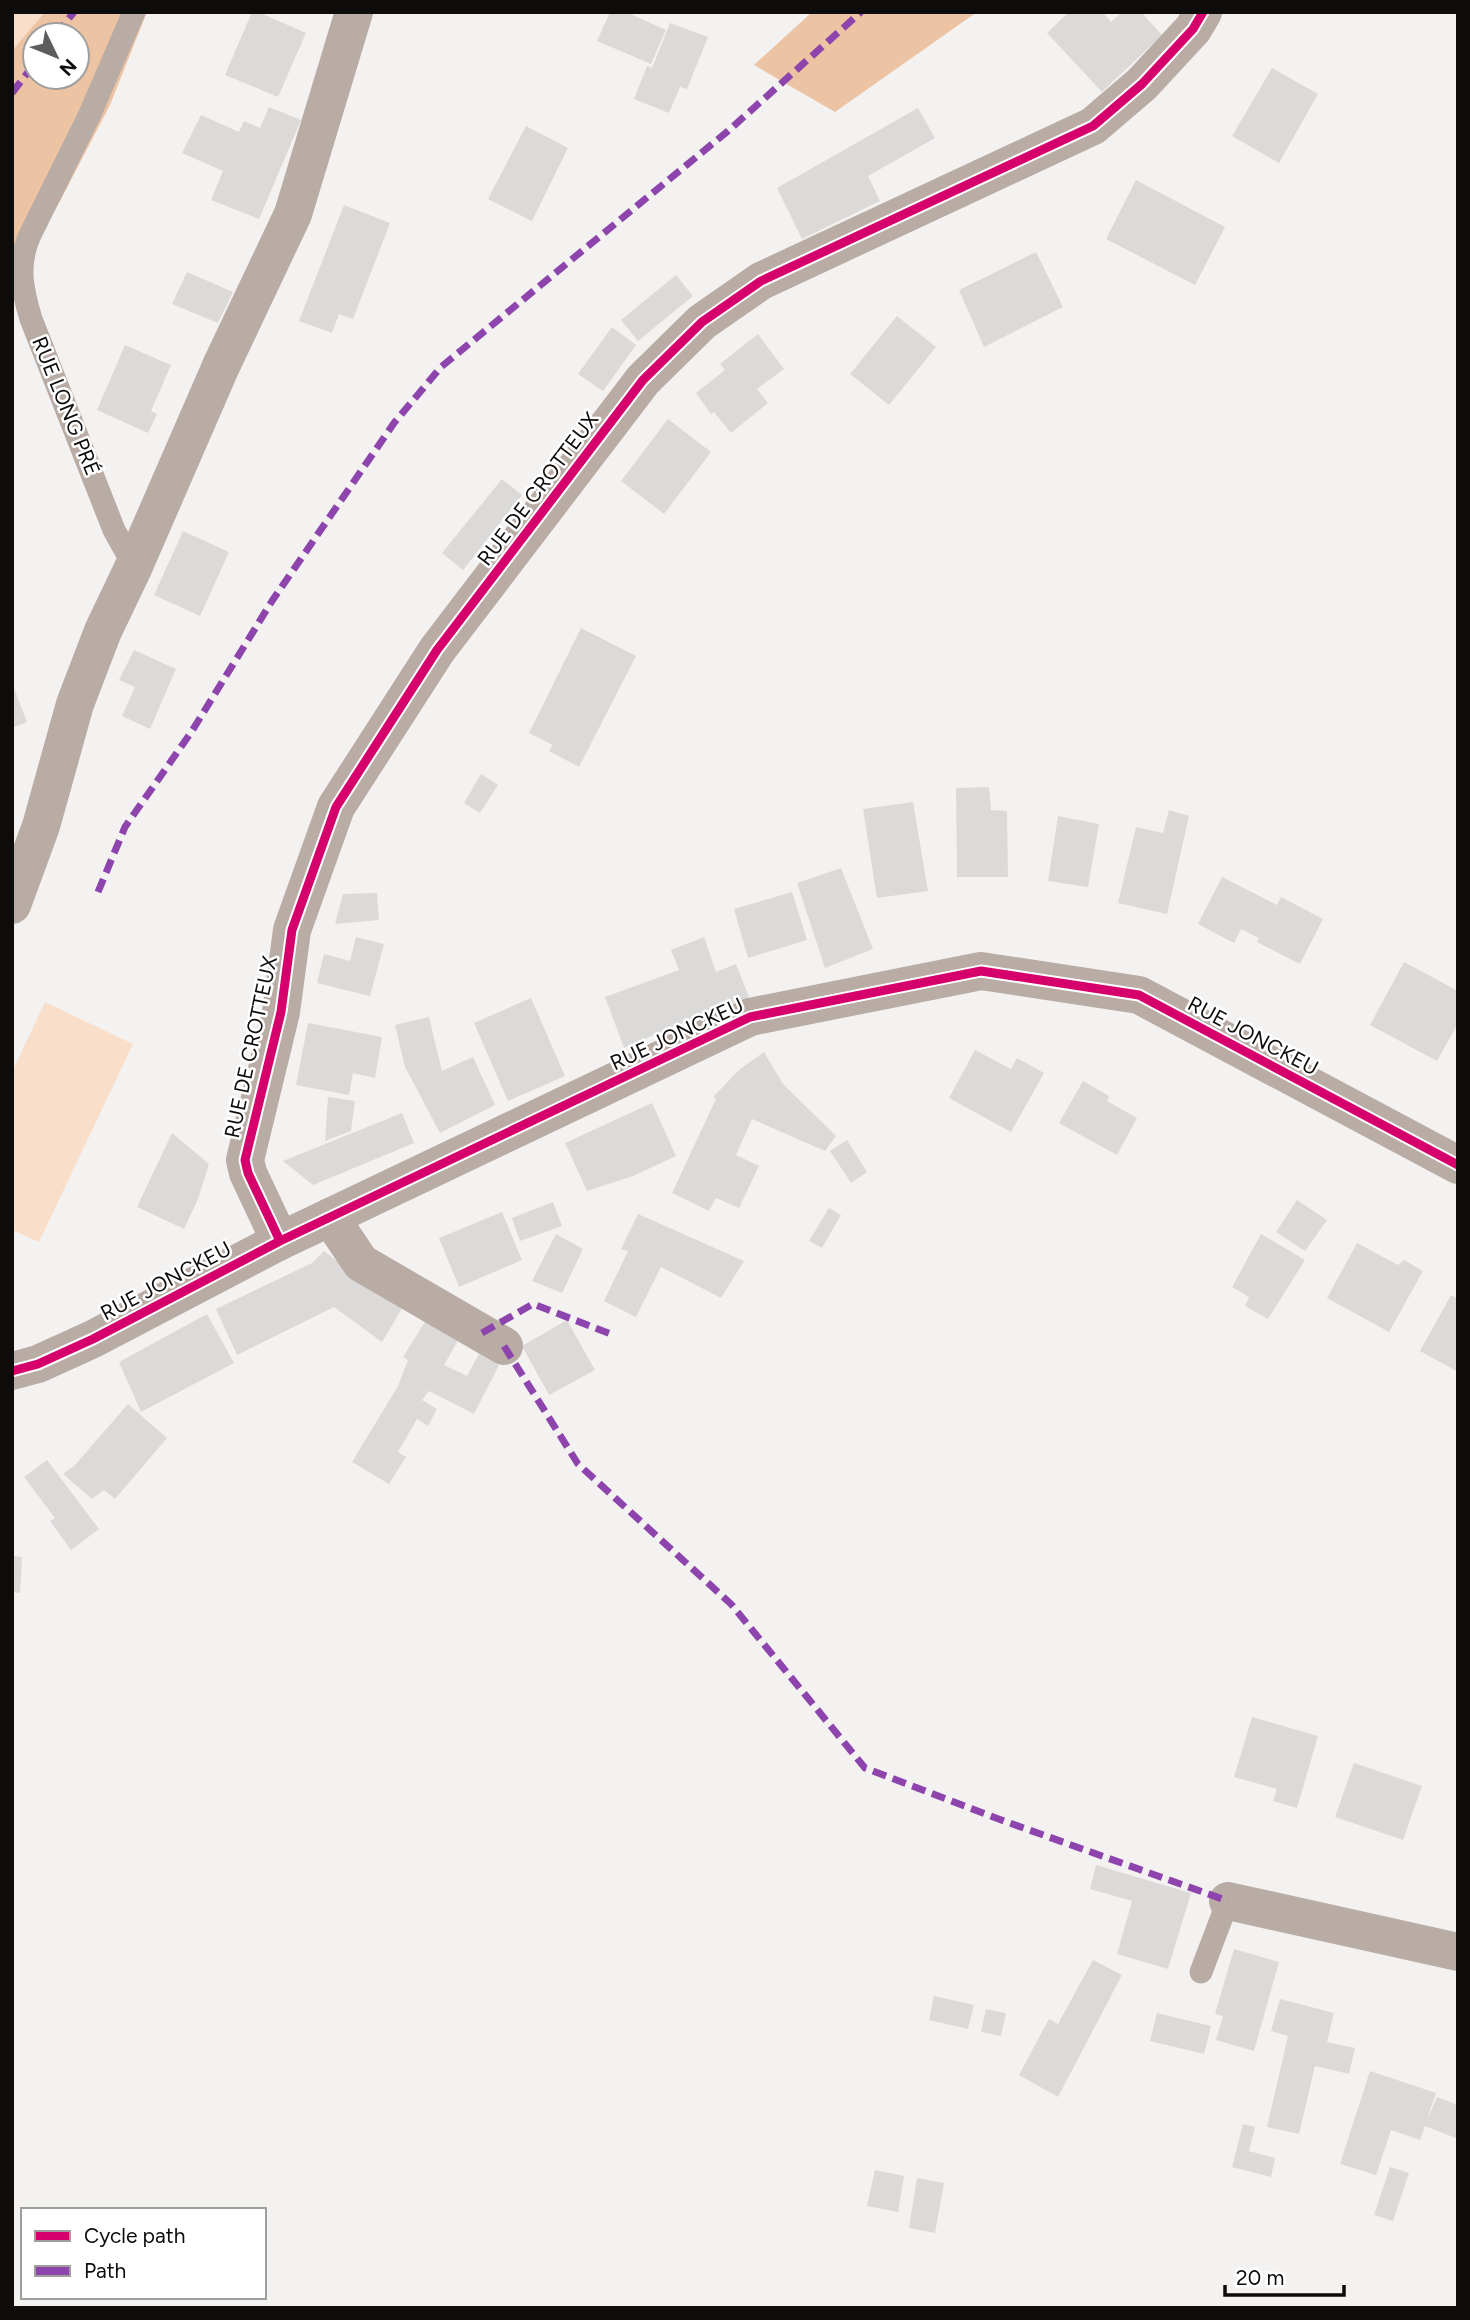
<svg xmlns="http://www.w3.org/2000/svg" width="1470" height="2320" viewBox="0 0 1470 2320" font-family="Figtree,sans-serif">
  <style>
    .green { fill: #f9deca }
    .forest { fill: #ecc3a3; fill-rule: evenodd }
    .building { fill: #dbdad9 }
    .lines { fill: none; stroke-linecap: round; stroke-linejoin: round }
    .service { stroke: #b9aca4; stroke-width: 23 }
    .minor { stroke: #b9aca4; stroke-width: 38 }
    .tertiary { stroke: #b9aca4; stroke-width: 38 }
    .quiet { stroke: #8e44ad; stroke-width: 7; stroke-dasharray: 14 7; stroke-linecap: butt }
    .cycleway-casing { stroke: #fff; stroke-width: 13 }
    .cycleway { stroke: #d6006c; stroke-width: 9 }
    .labels { text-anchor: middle; stroke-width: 5; stroke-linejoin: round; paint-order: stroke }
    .street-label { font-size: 21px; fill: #0d0c0b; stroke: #fff }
  </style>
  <rect width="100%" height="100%" fill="#f4f2f1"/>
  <path class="green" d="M12,12H48L12,54Z
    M45,1002L133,1044L39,1242L12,1230V1072Z"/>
  <path class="forest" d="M45,12H147L110,105L60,201L36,240L28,285L12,300V51ZM35,35H77V77H35Z
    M812,12H977L835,112L754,65Z"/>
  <path class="building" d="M252,12H258L306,33L278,97L225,75Z
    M610,12H626L666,30L651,64L597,41Z
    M1069,12H1103L1111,22L1122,12H1141L1162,35L1102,92L1047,33Z
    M670,23L708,37L687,89L680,87L669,113L634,99L647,66L652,68Z
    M1272,68L1318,94L1279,163L1232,136Z
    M269,107L301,120L259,219L211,200L223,171L182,153L201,115L239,132L244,121L260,128Z
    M918,108L935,138L868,176L880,201L802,239L777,188Z
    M526,126L568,148L532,221L488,199Z
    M1136,180L1225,227L1195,285L1106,239Z
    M344,205L390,223L353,319L339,314L332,333L299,321Z
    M1036,252L1063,307L984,347L959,290Z
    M187,272L233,292L218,323L172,304Z
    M676,275L693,296L638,341L621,320Z
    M897,316L936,347L889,405L850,374Z
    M612,327L636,345L603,391L578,374Z
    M758,334L784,369L757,389L768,403L731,433L714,412L711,414L696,393L725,370L720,364Z
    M125,345L171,365L151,411L157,414L148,433L97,410Z
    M668,419L711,452L664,514L621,481Z
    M502,479L522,495L463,570L442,553Z
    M183,531L229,552L200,616L154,595Z
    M581,628L636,656L579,767L549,751L553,745L529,733Z
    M134,650L176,669L150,729L122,716L135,687L119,680Z
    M12,683L27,722L12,728Z
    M481,774L498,785L480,813L464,803Z
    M989,787L991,810L1007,811L1008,877H957L956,788Z
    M913,802L928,891L877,898L863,809Z
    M1169,810L1189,816L1167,914L1118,903L1136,827L1163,833Z
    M1058,816L1099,824L1088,887L1048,881Z
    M841,868L873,949L825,968L797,883Z
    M1222,877L1277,905L1281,897L1323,919L1300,964L1257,942L1259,938L1241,929L1234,943L1198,924Z
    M792,892L807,940L748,958L734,909Z
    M377,893L379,920L335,924L343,894Z
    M356,937L384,944L370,996L317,983L324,954L350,961Z
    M704,937L716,972L736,964L749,997L696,1017L624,1048L605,997L679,970L671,950Z
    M1404,962L1458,991V1023L1437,1061L1370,1025Z
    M531,998L565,1076L508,1101L474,1023Z
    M429,1017L442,1071L473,1057L495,1105L440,1133L405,1067L395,1025Z
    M308,1023L382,1037L375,1078L353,1073L349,1095L296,1085Z
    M975,1050L1011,1069L1017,1058L1044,1073L1011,1132L949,1098Z
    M764,1052L783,1084L836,1136L825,1151L752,1119L736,1155L759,1166L739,1208L716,1198L709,1211L672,1193L716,1099L713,1097L740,1069Z
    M1083,1081L1109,1096L1107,1101L1137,1118L1117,1155L1059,1123Z
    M328,1097L355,1101L351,1131L325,1141Z
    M652,1103L676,1156L633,1176L587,1191L565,1143Z
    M402,1113L414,1143L313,1185L283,1161Z
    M172,1133L209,1164L198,1199L184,1229L137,1207Z
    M847,1140L867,1172L851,1183L830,1151Z
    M1297,1200L1327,1220L1305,1251L1276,1232Z
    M553,1202L562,1226L520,1241L512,1218Z
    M829,1208L841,1215L822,1248L809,1241Z
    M502,1212L522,1260L459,1287L439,1238Z
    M638,1214L744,1261L721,1298L661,1267L636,1317L604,1301L628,1251L621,1249Z
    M556,1234L583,1249L562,1293L532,1281Z
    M1261,1234L1305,1260L1268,1319L1245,1306L1249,1297L1232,1287Z
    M1357,1243L1398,1265L1404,1260L1423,1271L1389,1332L1327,1298Z
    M324,1251L366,1284L403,1307L382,1342L334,1307L237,1355L216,1309L312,1263Z
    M1451,1295L1458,1299V1372L1420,1351Z
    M207,1314L234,1363L141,1412L119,1362Z
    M428,1317L460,1337L444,1365L467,1376L479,1354L499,1365L474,1414L429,1391L422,1400L437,1409L428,1426L417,1419L398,1452L406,1457L389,1484L352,1462L398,1386L408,1360L403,1357Z
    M567,1320L595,1370L549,1395L522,1346Z
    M128,1404L167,1438L115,1499L104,1490L92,1499L63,1474L75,1465Z
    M47,1460L99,1529L71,1550L50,1521L55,1518L24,1477Z
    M12,1556L22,1557L20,1593L12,1592Z
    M1252,1717L1318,1736L1297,1808L1273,1801L1277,1789L1234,1777Z
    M1354,1763L1422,1786L1403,1840L1335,1817Z
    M1096,1865L1191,1893L1168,1969L1117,1954L1132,1901L1090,1889Z
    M1234,1949L1279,1962L1254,2051L1216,2040L1223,2016L1215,2014Z
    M1093,1960L1122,1975L1058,2097L1019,2075L1049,2019L1058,2024Z
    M934,1996L974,2005L968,2029L929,2020Z
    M1280,1999L1334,2013L1327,2042L1355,2048L1349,2074L1315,2066L1299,2134L1267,2127L1288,2036L1271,2031Z
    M986,2009L1006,2013L1001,2036L981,2032Z
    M1157,2013L1211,2026L1204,2054L1150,2041Z
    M1370,2071L1436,2093L1426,2122L1437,2097L1458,2105V2139L1425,2126L1420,2140L1391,2130L1376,2175L1340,2164Z
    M1243,2124L1255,2127L1249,2151L1275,2158L1271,2177L1232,2167Z
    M1390,2167L1409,2173L1393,2221L1374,2215Z
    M875,2170L904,2176L898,2212L867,2206Z
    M917,2178L944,2183L935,2233L909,2228Z"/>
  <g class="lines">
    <path class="service" d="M134,12L89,116L29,237C17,266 22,289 31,319L114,530L134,566
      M1201,1972L1228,1901"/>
    <path class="minor" d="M12,905L41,826L75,704L103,631L134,566L221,366L293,214L354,12
      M330,1217L361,1263L504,1346
      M280,1241L248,1173L245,1160L281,1012L292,930L336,807L437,650L643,380L702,322L761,281L1093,126L1142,84L1193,29L1203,12
      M1228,1901L1458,1952"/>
    <path class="tertiary" d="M12,1371L38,1364L93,1339L280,1241L750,1017L981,971L1139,995L1458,1165"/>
    <path class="quiet" d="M56,35L74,12
      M12,93L35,63
      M98,892L125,827L192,731L272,601L394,423L441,367L728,131L861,12
      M482,1333L533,1304L611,1334
      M504,1346L578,1464L731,1604L865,1768L1004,1821L1228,1901"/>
    <defs>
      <path id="cycleway" d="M280,1241L248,1173L245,1160L281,1012L292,930L336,807L437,650L643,380L702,322L761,281L1093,126L1142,84L1193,29L1203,12
        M12,1371L38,1364L93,1339L280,1241L750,1017L981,971L1139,995L1458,1165"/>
    </defs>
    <use href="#cycleway" class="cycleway-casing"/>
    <use href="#cycleway" class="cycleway"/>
  </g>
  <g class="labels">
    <g class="street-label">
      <text transform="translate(66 406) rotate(68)" y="7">RUE LONG PRÉ</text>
      <text transform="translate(538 489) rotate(-53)" y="7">RUE DE CROTTEUX</text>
      <text transform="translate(677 1034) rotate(-25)" y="7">RUE JONCKEU</text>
      <text transform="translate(1253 1036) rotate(28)" y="7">RUE JONCKEU</text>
      <text transform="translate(251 1047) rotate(-78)" y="7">RUE DE CROTTEUX</text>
      <text transform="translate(166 1281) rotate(-28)" y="7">RUE JONCKEU</text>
    </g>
  </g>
  <rect width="1470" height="2320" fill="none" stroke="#0d0c0b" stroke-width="28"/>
  <rect x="21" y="2208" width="245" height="91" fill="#ffffff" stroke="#9e9e9d" stroke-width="2"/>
  <rect x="35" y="2231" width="35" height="10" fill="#d6006c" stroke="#9e9e9d" stroke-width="2"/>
  <text x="84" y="2243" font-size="21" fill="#0d0c0b">Cycle path</text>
  <rect x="35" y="2266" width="35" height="10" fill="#8e44ad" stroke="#9e9e9d" stroke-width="2"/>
  <text x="84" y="2278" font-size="21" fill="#0d0c0b">Path</text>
  <g transform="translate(56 56) rotate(133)"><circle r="33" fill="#ffffff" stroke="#9e9e9d" stroke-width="2"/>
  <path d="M0-5L12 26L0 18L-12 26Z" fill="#5e5c5c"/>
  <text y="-10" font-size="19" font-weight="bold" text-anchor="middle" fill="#0d0c0b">N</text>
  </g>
  <path d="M1225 2285v10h119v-10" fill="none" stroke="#0d0c0b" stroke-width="3.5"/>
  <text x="1236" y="2285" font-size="21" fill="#0d0c0b" stroke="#ffffff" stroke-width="5" paint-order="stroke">20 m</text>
</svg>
